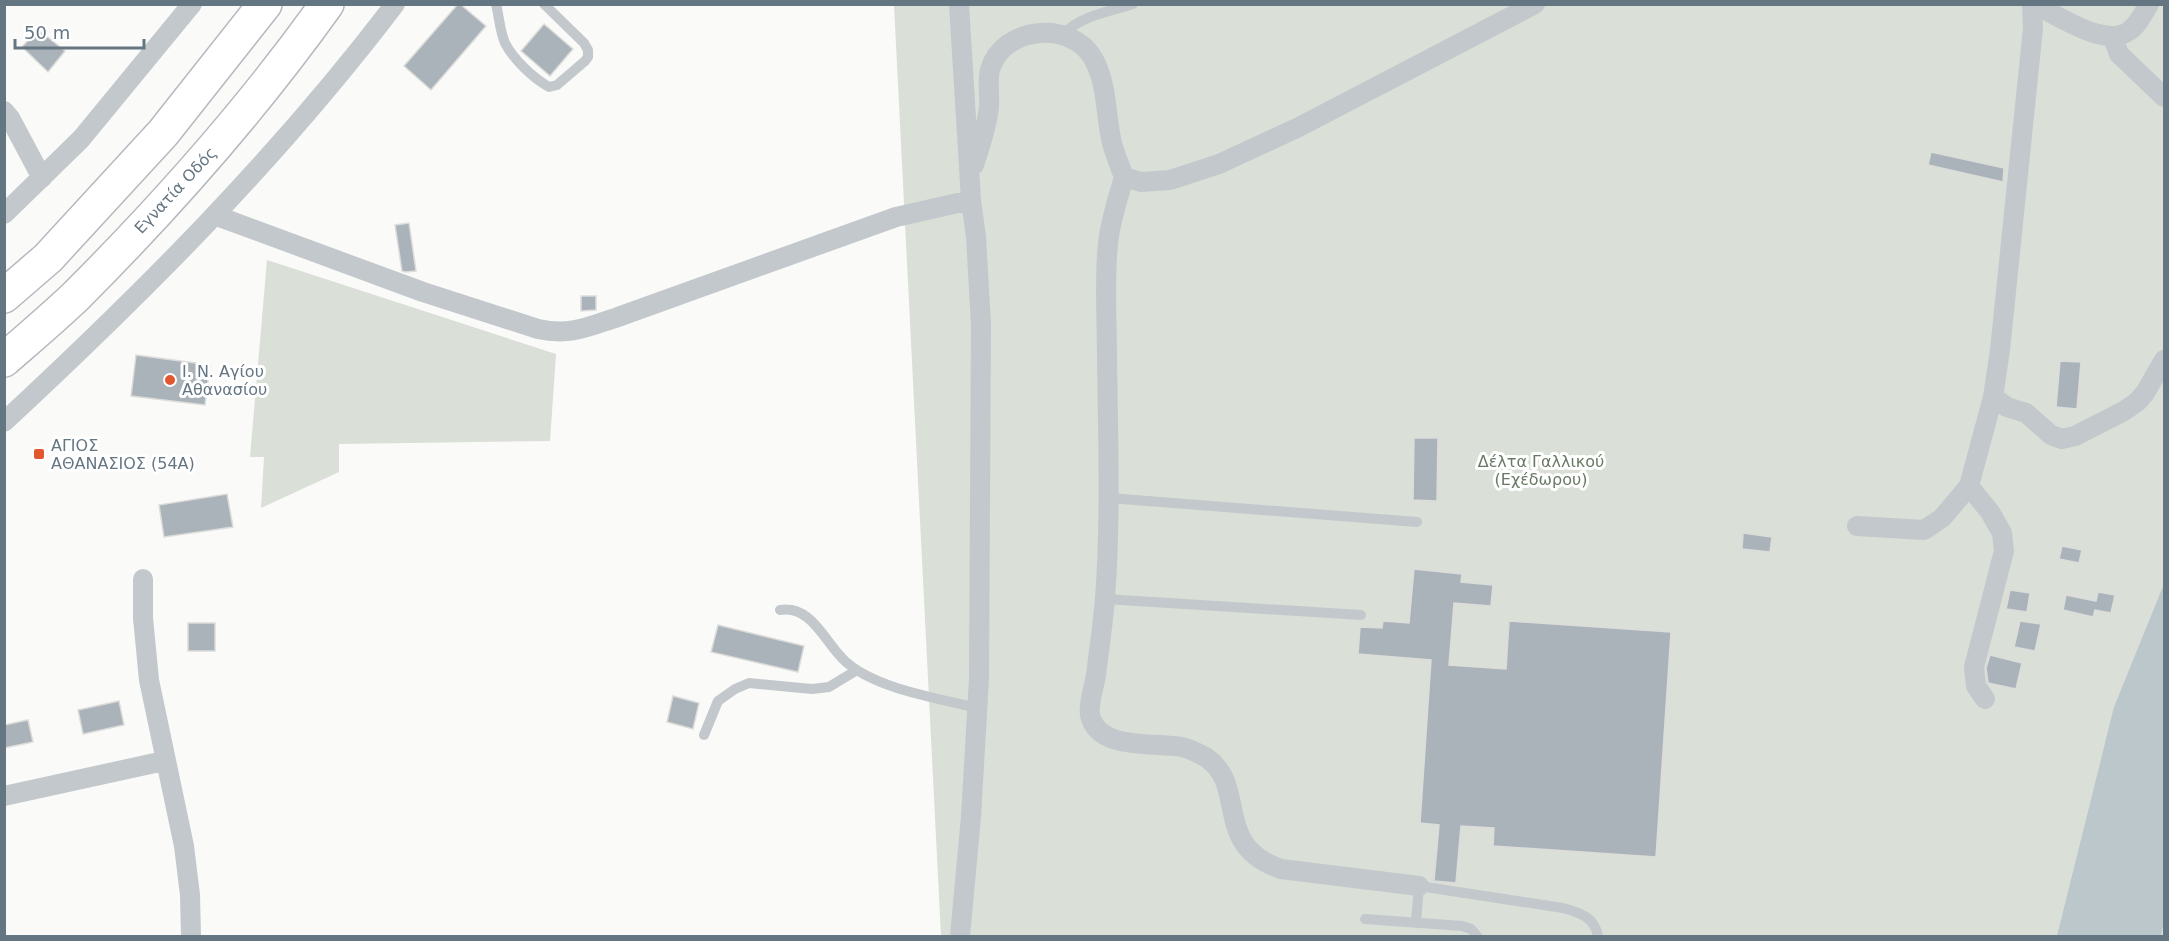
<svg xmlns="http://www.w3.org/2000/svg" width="2169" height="941" viewBox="0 0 2169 941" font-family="'DejaVu Sans',sans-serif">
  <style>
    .green { fill: #dadfd7 }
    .water { fill: #bbc7cb }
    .building { fill: #aab3b9; stroke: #dcdcda; stroke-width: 1.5 }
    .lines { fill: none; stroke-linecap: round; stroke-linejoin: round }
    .motorway-casing { stroke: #b4b9bd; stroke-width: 36 }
    .service { stroke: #c3c8cc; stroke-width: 10 }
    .minor { stroke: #c3c8cc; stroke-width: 20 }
    .motorway { stroke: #fff; stroke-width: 33 }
    .poi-dot { fill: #e4572e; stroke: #fff; stroke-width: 2 }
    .labels { text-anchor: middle; stroke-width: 6; stroke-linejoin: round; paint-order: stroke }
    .street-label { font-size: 16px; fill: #657683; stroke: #fff }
    .poi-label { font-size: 16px; fill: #657683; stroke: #fff; text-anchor: start }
    .park-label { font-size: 16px; fill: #687a64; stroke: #fff }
  </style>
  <rect width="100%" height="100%" fill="#fafaf8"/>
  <path class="green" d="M894,5H2164V936H941Z
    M267,260L556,354L550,441L339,444V472L261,508L264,457H250Z"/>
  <path class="water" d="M2164,584V921L2161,936H2057L2114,707Z"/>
  <path class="building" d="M458,4H460L486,26L431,90L404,66Z
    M544,24L573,49L550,76L521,51Z
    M38,29L65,51L48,72L22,47Z
    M1931,152L2004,168L2003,182L1928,165Z
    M409,223L416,271L405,272L402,271L395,225Z
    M581,296H596V310L581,311Z
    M136,355L210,365L205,405L131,396Z
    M2060,361L2081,362L2077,409L2056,407Z
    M1414,438H1438L1437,501L1413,500Z
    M227,494L233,527L164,537L159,505Z
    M1743,533L1772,537L1770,552L1742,549Z
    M2062,546L2082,550L2079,563L2059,559Z
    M1414,569L1462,574L1461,582L1493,585L1491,606L1454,603L1449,665L1506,669L1509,621L1671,632L1656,857L1493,846L1494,828L1461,826L1456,883L1434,881L1439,825L1420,823L1431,660L1358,654L1360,627L1382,628L1383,621L1409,623Z
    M2010,590L2030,593L2027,612L2006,609Z
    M2098,592L2115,595L2111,613L2095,610L2093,617L2063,610L2066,595L2096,601Z
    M2020,621L2041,624L2035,651L2014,647Z
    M188,623H215V651H188Z
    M718,625L804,646L798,672L711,652Z
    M1990,655L2022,663L2016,689L1988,683L1986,668Z
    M673,696L699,703L693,729L667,722Z
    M119,701L124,725L83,734L78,710Z
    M28,720L33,742L4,748V725Z"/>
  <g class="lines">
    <defs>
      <path id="motorway" d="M4,296L48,258L163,133L265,4
        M4,360C28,339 53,318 76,296C167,205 252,109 327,4"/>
    </defs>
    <use href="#motorway" class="motorway-casing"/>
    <path class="service" d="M496,4C499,16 500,32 505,43C513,59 533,78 549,87L557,85L585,61L588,57V50L584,43L544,4
      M1063,34C1083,15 1108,12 1133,4
      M1109,498L1417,522
      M1105,599L1361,615
      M780,610C813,605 825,644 846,662C877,689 937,698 977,708
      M704,735L718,701L735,689L749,683L812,689L829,687L857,670
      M1365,919L1462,926L1471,929L1477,936
      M1416,922L1419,886L1563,908C1581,913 1594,917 1598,936"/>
    <path class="minor" d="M959,4L971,200L976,237L981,324L979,678L971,817L960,936
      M2032,4C2058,14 2104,49 2129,31C2138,25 2143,14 2149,4
      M2113,38L2119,54L2164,97
      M4,111L10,118L42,178
      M974,165C980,146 987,127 989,107C990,95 987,81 990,70C1002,26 1071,20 1093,58C1108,85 1105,114 1112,143C1115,155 1120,166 1124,177L1141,182L1170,180L1219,164L1299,127L1535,4
      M1124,177C1118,199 1110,221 1108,244C1104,281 1107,320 1107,357C1108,438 1111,518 1105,598C1103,624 1099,650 1096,675C1094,688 1088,702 1090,715C1098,751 1155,742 1182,747C1191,749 1200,754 1207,758C1248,787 1212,846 1281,869L1419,886
      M4,214L81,139L192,4
      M217,216L423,292L538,329C571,336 587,327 618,317L896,217L971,200
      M1993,397L2007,407L2026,413L2051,435L2062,439L2075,436L2124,411L2137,402L2145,393L2164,360
      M4,422C145,291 278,158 395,4
      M1857,526L1924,530L1942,518L1969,486
      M143,579V618L149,680L184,846L190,895L191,936
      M1985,699L1976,686L1974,667L2004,551L2002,533L1990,512L1969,486L1993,397L2000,350L2033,28L2032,4
      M4,796L164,761"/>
    <use href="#motorway" class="motorway"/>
  </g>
  <g class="poi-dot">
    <circle cx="170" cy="380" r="6"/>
    <rect x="33" y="448" width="12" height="12" rx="3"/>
  </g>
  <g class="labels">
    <g class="street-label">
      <text transform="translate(175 190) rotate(-47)" y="6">Εγνατία Οδός</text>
    </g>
    <g class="poi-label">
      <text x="182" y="377">Ι. Ν. Αγίου<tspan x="182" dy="18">Αθανασίου</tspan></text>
      <text x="51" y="451">ΑΓΙΟΣ<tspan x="51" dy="18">ΑΘΑΝΑΣΙΟΣ (54Α)</tspan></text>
    </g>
    <g class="park-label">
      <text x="1541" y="467">Δέλτα Γαλλικού<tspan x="1541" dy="18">(Εχέδωρου)</tspan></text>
    </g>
  </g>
  <rect width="2169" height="941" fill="none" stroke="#657683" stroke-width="12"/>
  <path d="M15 39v9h129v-9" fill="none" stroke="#657683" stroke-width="3"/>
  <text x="24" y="39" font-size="18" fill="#657683" stroke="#ffffff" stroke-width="4.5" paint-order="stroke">50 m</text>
</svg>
